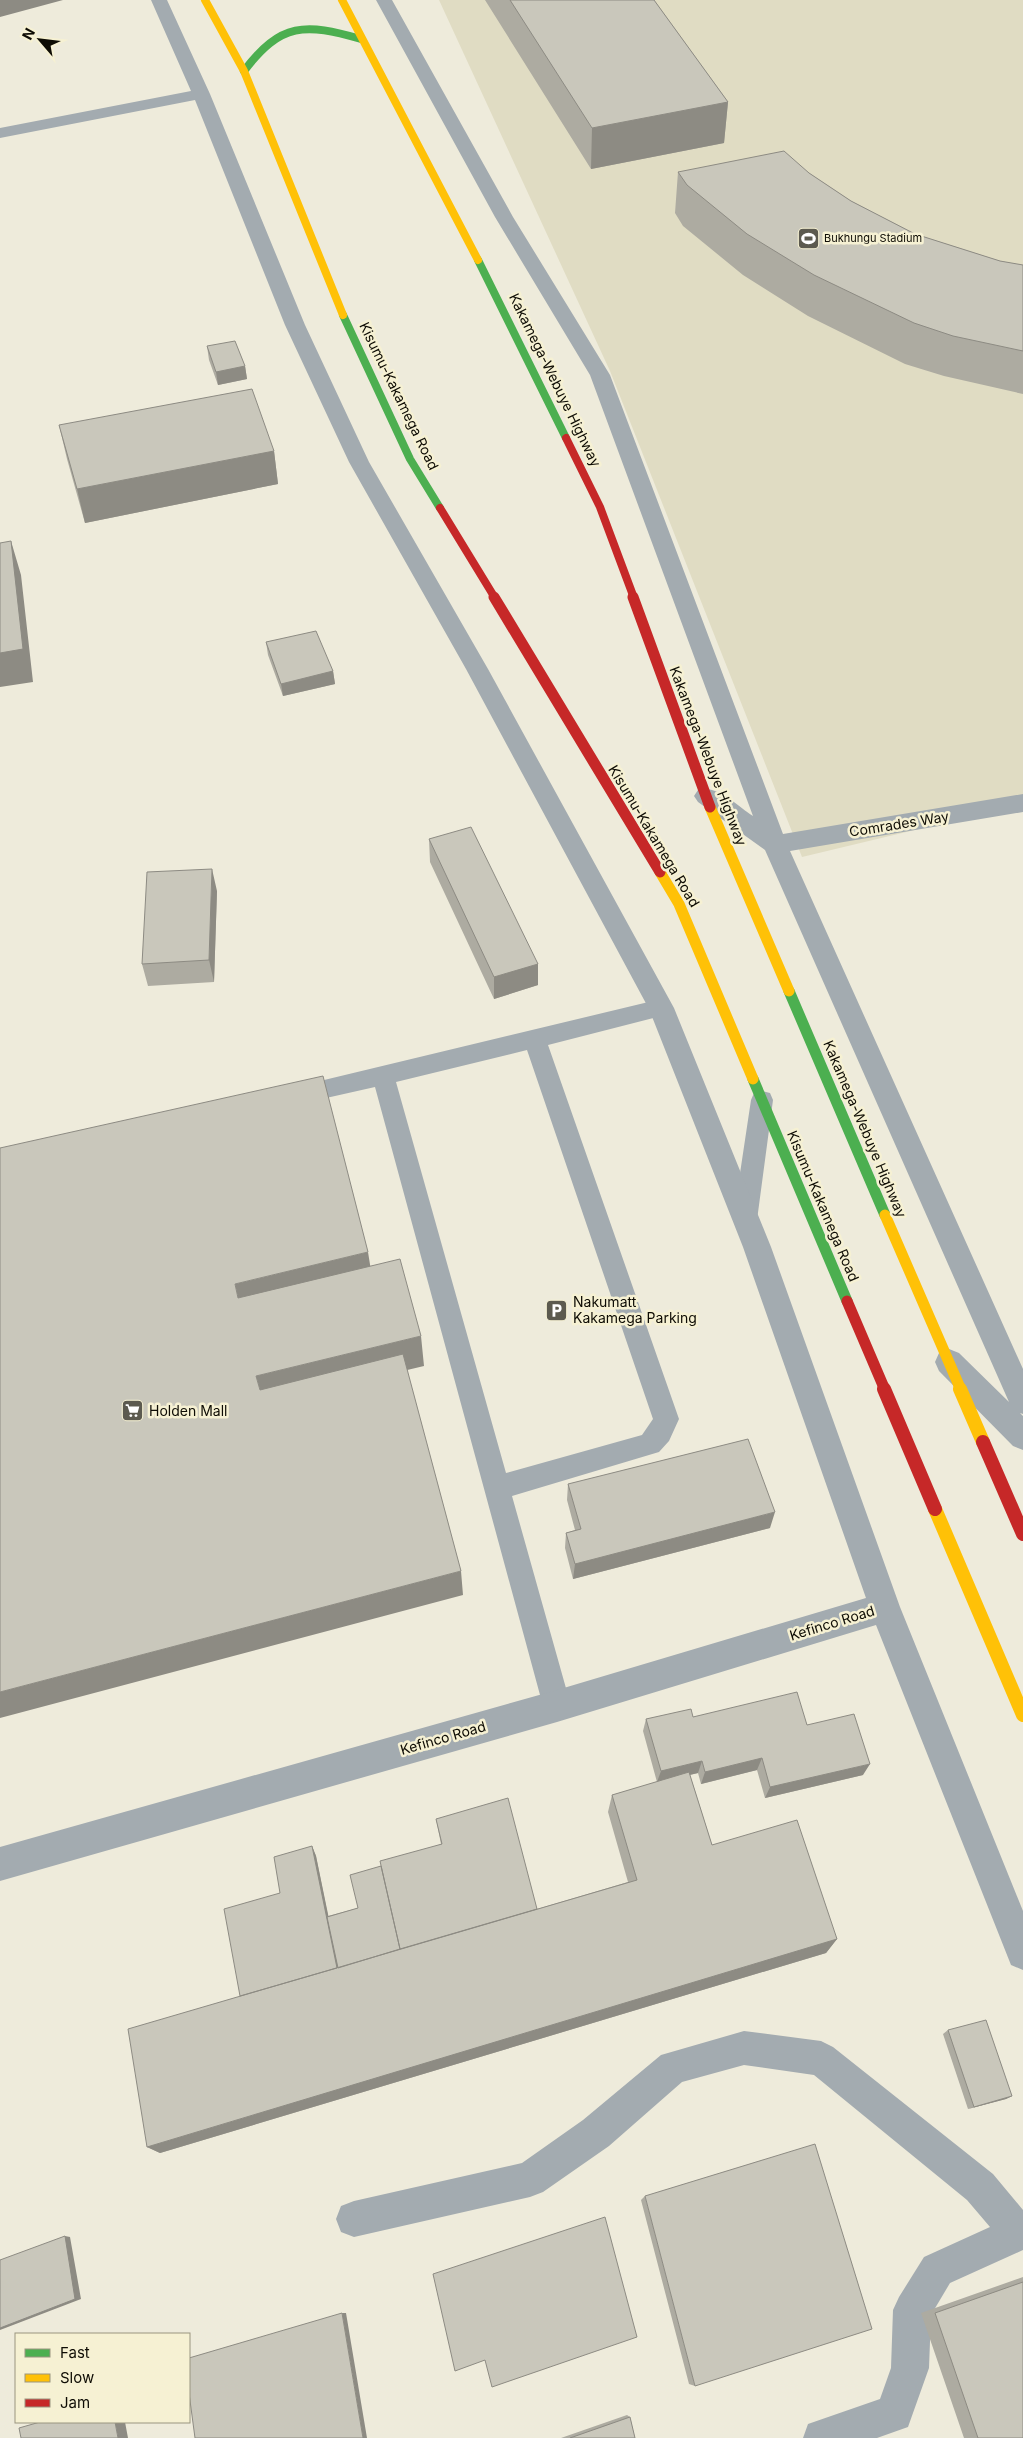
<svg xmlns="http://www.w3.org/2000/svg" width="1023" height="2438" viewBox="0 0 1023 2438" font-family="Inter,sans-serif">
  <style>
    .green { fill: #e0dcc3 }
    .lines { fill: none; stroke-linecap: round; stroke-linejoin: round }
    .lane { fill: #a3abb0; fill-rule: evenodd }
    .street { fill: #a3abb0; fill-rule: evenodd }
    .fast-far1 { stroke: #4caf50; stroke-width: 8 }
    .fast { stroke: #4caf50; stroke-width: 11 }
    .slow-far2 { stroke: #ffc107; stroke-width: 8 }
    .slow-far1 { stroke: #ffc107; stroke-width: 11 }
    .slow { stroke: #ffc107; stroke-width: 14 }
    .jam-far2 { stroke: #c62828; stroke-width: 8 }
    .jam-far1 { stroke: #c62828; stroke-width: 11 }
    .jam { stroke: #c62828; stroke-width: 14 }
    .wall { fill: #adaba1 }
    .shaded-wall { fill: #8d8b83 }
    .building { fill: #c9c7bb; stroke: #8d8b83 }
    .labels { text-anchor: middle; stroke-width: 5; stroke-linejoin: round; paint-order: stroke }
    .far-poi-label { font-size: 11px; fill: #0e0c04; stroke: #f6f1d3; text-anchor: start }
    .street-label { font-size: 14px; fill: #0e0c04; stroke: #f6f1d3 }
    .poi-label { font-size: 14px; fill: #0e0c04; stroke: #f6f1d3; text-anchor: start }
  </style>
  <rect width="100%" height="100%" fill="#eeebdb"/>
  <path class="green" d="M439,0H1023V804L802,857L610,371Z"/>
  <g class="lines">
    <path class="lane" d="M661,999L669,1002L672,1008L669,1014L548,1045L679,1419L669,1441L659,1452L512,1496L571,1706L567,1716L557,1720L547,1716L543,1706L375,1087L295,1105L287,1103L284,1096L287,1089L295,1087ZM527,1050L653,1419L642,1435L506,1473L396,1082Z
      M762,1091L770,1093L773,1100L757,1220L753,1227L745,1230L737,1227L733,1220L751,1100L754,1093Z"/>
    <path class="street" d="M151,0H167L210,94L305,325L369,462L488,669L674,1008L771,1247L900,1607L1023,1911V1970L1011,1965L876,1625L557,1722L0,1881V1847L557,1690L866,1598L743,1247L649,1009L466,669L349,462L285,325L195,100L0,138V128L191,91Z
      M376,0H392L513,217L610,375L783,834L1023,794V812L790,851L1023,1369V1414L1020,1413L1023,1416V1450L1013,1446L939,1371L935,1362L939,1353L949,1349L959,1353L1009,1402L765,850L698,802L694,796L698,790C717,784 737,806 753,816L590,375L495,217Z
      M744,2031L821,2041L833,2047L993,2174L1023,2210V2250L950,2283L931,2315L929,2368L908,2427L877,2438H803L808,2424L880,2399L891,2368L893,2310L899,2297L924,2257L990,2227L967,2200L814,2075L744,2065L682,2082L609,2146L543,2192L530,2197L354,2237L341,2232L336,2219L341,2206L354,2201L522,2163L583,2120L661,2055Z"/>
    <path class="fast-far1" d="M244,71C281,22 305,23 361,39
      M478,260L566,438
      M343,315L410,459L440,508"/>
    <path class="fast" d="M789,991L885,1215
      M753,1079L847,1301"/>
    <path class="slow-far2" d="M205,0L244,71L343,315
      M342,0L478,260"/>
    <path class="slow-far1" d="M710,807L789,991
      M660,872L679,904L753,1079
      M885,1215L961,1390"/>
    <path class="slow" d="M960,1389L983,1442
      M935,1509L1023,1715"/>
    <path class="jam-far2" d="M566,438L600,507L634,598
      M440,508L495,598"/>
    <path class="jam-far1" d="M494,597L660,872
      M633,597L710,807
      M847,1301L885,1390"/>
    <path class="jam" d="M884,1389L935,1509
      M983,1442L1023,1534"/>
  </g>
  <path class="wall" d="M485,0H654L728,102L724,143L591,169Z
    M678,172L809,173L851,201L915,234L1000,261L1023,265V394L944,376L905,364L808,316L743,275L683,226L675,213Z
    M207,346L245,366L247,379L218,385L209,360Z
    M59,425L274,451L278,484L85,523L67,459Z
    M266,642L333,671L335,684L283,696L268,655Z
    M429,839L538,964V985L494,999L430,862Z
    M217,891L214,982L148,986L142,964Z
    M568,1484L770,1528L573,1579L565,1548L566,1533L575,1530L567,1500Z
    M693,1717L807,1725L863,1775L765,1798L757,1770L701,1784L698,1773L690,1775L712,1845L837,1939L826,1953L160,2153L147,2147L240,1996L280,1893L312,1846L316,1856L328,1916L358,1908L381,1866L441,1844L436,1819L537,1909L628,1882L608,1812L612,1795L657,1782L643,1731L646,1719Z
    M948,2030L1012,2096L1006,2099L968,2109L943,2034Z
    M645,2196L695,2386L689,2384L641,2200Z
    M1023,2277V2438H964L921,2313Z
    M627,2415L630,2417L635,2438H561Z"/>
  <path class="shaded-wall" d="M0,0H63L0,17Z
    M728,102L724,143L591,169L592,128Z
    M245,366L247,379L218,385L216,372Z
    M274,451L278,484L85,523L77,489Z
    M11,541L21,575L33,682L0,687V653Z
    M333,671L335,684L283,696L281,684Z
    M212,869L217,891L214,982L209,960Z
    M538,964V985L494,999V977Z
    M368,1252L373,1283L238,1298L235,1284Z
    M421,1336L424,1366L264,1404L256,1376Z
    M775,1512L770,1528L573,1579L575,1564Z
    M461,1571L463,1595L0,1718V1692Z
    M762,1758L757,1770L701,1784L705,1772Z
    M702,1761L698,1773L657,1782L661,1771Z
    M870,1764L863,1775L765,1798L770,1787Z
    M312,1846L316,1856L341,1977L402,1959L381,1866L401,1955L539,1914L538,1923L247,2008L241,2001L338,1974Z
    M837,1939L826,1953L160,2153L147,2147Z
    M1012,2096L1006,2099L968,2109L974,2107Z
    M65,2236L70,2237L81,2299L0,2330V2328Z
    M342,2313H346L367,2438H363Z
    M115,2422H125L128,2438H118Z"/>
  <path class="building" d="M510,0H654L728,102L592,128Z
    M784,151L809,173L851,201L915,234L1000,261L1023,265V351L953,336L914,323L814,275L747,234L687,185L678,172Z
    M235,341L245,366L216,372L207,346Z
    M252,389L274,451L77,489L59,425Z
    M11,541L23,649L0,653V543Z
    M316,631L333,671L281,684L266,642Z
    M471,827L538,964L494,977L429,839Z
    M212,869L209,960L142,964L147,872Z
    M323,1076L368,1252L235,1284L238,1298L400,1259L421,1336L256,1376L260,1390L403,1354L461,1571L0,1692V1148Z
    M748,1439L775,1512L575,1564L566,1533L581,1529L568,1484Z
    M797,1692L807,1725L854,1714L870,1764L770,1787L762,1758L705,1772L702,1761L661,1771L646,1719L691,1709L693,1717Z
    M689,1772L712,1845L797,1820L837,1939L147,2147L128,2029L637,1880L612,1795Z
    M508,1798L537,1909L400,1949L380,1861L442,1844L436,1819Z
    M312,1846L337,1968L240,1996L224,1909L280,1893L274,1857Z
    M381,1866L400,1949L338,1968L327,1917L358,1908L350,1875Z
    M986,2020L1012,2096L974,2107L948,2030Z
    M815,2144L872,2329L695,2386L645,2196Z
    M605,2217L637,2337L492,2387L485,2360L455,2371L433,2274Z
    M65,2236L75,2299L0,2328V2260Z
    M1023,2282V2438H978L935,2313Z
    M342,2313L363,2438H195L189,2393V2358Z
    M630,2417L635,2438H570Z
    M40,2422H115L118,2438H21L19,2428Z"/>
  <defs>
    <symbol id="stadium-square" viewBox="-11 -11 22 22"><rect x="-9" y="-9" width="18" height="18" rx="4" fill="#5c5a4f" stroke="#f6f1d3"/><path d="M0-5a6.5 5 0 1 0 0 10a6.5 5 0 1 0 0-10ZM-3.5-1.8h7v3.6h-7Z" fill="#fff"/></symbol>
    <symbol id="parking-square" viewBox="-11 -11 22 22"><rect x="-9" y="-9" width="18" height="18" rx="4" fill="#5c5a4f" stroke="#f6f1d3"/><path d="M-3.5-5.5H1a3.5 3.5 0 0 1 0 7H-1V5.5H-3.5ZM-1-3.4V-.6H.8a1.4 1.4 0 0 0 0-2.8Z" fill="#fff"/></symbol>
    <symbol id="supermarket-square" viewBox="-11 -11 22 22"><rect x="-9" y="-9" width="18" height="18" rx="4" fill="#5c5a4f" stroke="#f6f1d3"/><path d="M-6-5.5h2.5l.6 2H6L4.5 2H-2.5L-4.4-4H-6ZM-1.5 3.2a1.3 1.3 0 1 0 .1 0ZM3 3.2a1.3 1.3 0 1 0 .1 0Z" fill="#fff"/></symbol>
  </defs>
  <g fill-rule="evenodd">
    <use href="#stadium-square" x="796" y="226" width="25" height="25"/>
    <use href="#parking-square" x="544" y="1298" width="25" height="25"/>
    <use href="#supermarket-square" x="120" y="1398" width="25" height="25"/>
  </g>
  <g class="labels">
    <g class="far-poi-label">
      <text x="824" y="242">Bukhungu Stadium</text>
    </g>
    <g class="street-label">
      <text transform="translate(555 380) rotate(64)" y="5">Kakamega-Webuye Highway</text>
      <text transform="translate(399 396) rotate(64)" y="5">Kisumu-Kakamega Road</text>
      <text transform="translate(708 756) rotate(69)" y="5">Kakamega-Webuye Highway</text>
      <text transform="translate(899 824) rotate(-9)" y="5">Comrades Way</text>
      <text transform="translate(654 836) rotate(59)" y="5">Kisumu-Kakamega Road</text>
      <text transform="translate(865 1129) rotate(67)" y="5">Kakamega-Webuye Highway</text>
      <text transform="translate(823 1206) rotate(67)" y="5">Kisumu-Kakamega Road</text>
      <text transform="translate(832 1623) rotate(-17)" y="5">Kefinco Road</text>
      <text transform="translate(443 1738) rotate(-16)" y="5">Kefinco Road</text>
    </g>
    <g class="poi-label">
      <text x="573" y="1307">Nakumatt<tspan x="573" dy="16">Kakamega Parking</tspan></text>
      <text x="149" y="1416">Holden Mall</text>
    </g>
  </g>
  <rect x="15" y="2333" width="175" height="90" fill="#f6f1d3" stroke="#999580"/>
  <rect x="25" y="2349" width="25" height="8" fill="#4caf50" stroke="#999580"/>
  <text x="60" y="2358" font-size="15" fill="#0e0c04">Fast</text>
  <rect x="25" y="2374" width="25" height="8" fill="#ffc107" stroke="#999580"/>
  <text x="60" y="2383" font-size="15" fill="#0e0c04">Slow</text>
  <rect x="25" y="2399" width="25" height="8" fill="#c62828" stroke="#999580"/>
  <text x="60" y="2408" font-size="15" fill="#0e0c04">Jam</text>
  <g transform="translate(40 40) rotate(298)" stroke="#f6f1d3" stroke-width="4" paint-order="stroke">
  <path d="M0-4L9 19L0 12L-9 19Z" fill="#0e0c04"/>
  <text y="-8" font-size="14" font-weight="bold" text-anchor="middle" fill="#0e0c04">N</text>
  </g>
</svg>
